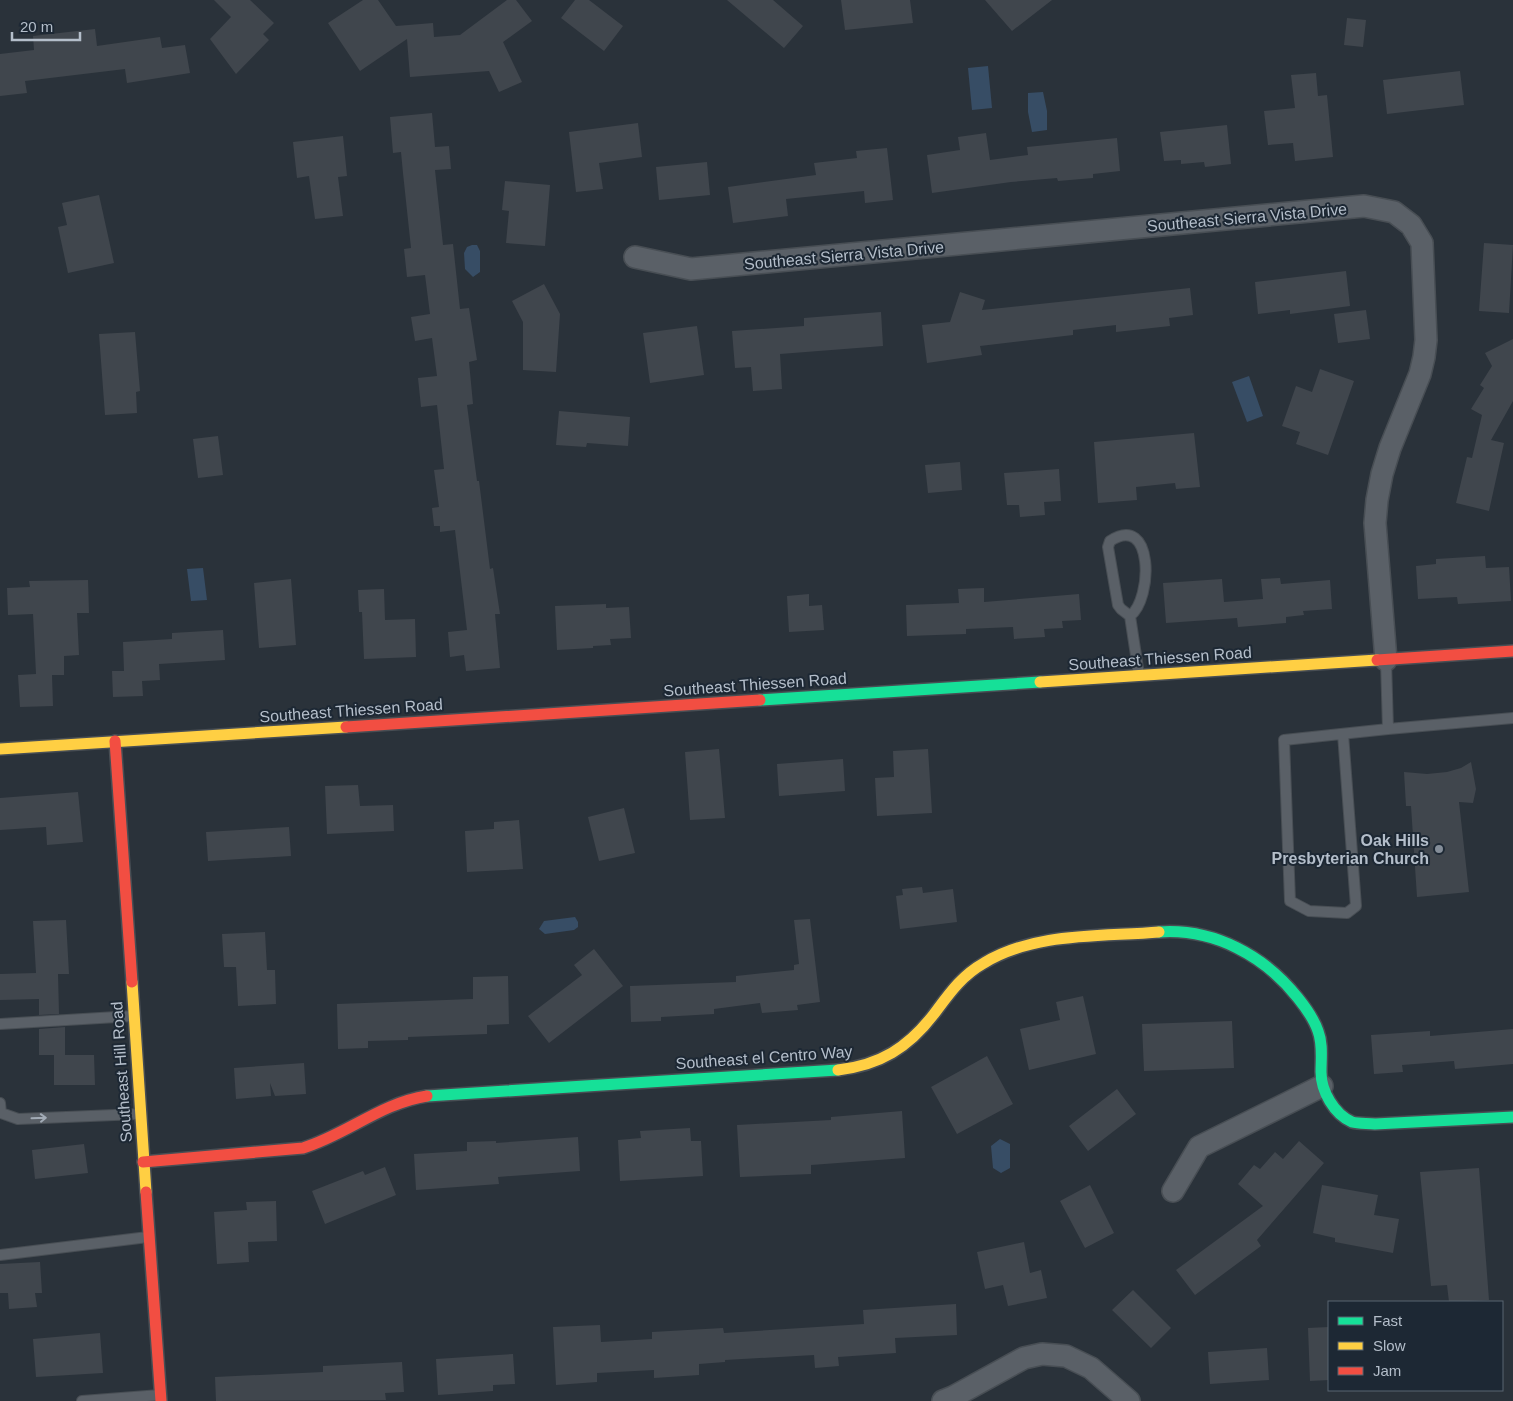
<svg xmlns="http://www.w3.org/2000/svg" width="1513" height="1401" viewBox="0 0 1513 1401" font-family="Arial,sans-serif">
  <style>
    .water { fill: #374d65 }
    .building { fill: #40464d }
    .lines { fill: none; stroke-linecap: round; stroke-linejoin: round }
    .lane-casing { stroke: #484e54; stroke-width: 12 }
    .street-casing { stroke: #484e54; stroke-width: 24 }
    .fast-casing { stroke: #484e54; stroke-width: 14 }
    .slow-casing { stroke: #484e54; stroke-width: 14 }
    .jam-casing { stroke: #484e54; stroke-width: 14 }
    .lane { stroke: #5a6067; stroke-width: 10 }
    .street { stroke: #5a6067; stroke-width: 21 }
    .fast { stroke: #16e098; stroke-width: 11 }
    .slow { stroke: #ffcf43; stroke-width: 11 }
    .jam { stroke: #f24e42; stroke-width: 11 }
    .oneway { stroke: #a2abb6 }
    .poi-dot { fill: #848d98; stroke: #1d2834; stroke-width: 2 }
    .labels { text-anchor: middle; stroke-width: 4; stroke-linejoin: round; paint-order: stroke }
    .street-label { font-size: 16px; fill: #b4beca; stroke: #1d2834 }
    .poi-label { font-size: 16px; font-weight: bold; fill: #b4beca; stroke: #1d2834; text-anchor: end }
  </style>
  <rect width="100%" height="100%" fill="#2a323a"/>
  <path class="water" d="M988,66L992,108L972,110L968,68Z
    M1043,92L1047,111V130L1032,132L1028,112V93Z
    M472,245H477L480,251V272L473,277L465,269L464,253L467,247Z
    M1249,376L1263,416L1247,422L1232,382Z
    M203,568L207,600L191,601L187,569Z
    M575,917L578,922V927L574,930L545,934L539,929L544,921Z
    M1000,1139L1010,1144V1168L1001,1173L993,1168L991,1146Z"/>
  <path class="building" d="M214,0H250L274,23L263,34L269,40L236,74L210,39L231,17Z
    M363,0H378L396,26L433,23L434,37L460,35L507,0H516L532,21L503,42L522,82L499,92L489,71L410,77L407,39L360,71L328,23Z
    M575,0H589L623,26L604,51L561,18Z
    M727,0H773L803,26L784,48Z
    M841,0H910L913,23L845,30Z
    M985,0H1052L1012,31Z
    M1347,18L1366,20L1363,47L1344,45Z
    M95,29L97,46L160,37L162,48L185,45L190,73L127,83L125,69L25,81L27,93L0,96V54L34,50L33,36Z
    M1460,71L1464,105L1387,114L1383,80Z
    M1316,73L1318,96L1327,95L1333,157L1295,161L1293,143L1268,145L1264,111L1295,108L1291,75Z
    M432,113L435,147L449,146L451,169L435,170L443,245L453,244L460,309L469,308L477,360L469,362L473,404L467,405L477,481H479L490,569L493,568L500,614H495L500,668L466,671L464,655L450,657L448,632L467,630L455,530L440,532V526H434L432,508L439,507L434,470L444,469L437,405L421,407L418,378L437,376L432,338L415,341L411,317L430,314L425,275L407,277L404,249L411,248L403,173L401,152L393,153L390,117Z
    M638,123L642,157L599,163L603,189L576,192L569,132Z
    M1227,125L1231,164L1205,167L1204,162L1181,164V160L1164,161L1160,132Z
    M986,133L990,160L1028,155L1027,147L1117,138L1120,171L1093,174V178L1058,181L1057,178L1011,182L932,193L927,155L960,150L958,137Z
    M343,136L347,176L338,177L343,216L315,219L309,176L297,178L293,142Z
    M887,148L893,200L865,203L864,191L786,199L788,216L733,223L728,187L816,175L814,163L857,158L856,151Z
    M707,162L710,195L659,200L656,167Z
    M505,181L550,185L545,246L506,243L509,211L502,210Z
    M99,195L114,263L68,273L58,227L67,225L62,203Z
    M1484,243L1513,245L1509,313L1479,311Z
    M1346,271L1350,306L1290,314V310L1258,314L1255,282Z
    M544,284L560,314L556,372L523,370V322L512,301Z
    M1190,288L1193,315L1169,318L1170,326L1116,332V325L1073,330V335L980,346L982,355L927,363L922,325L950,322L960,292L985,300L982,310Z
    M1366,310L1370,339L1338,343L1334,314Z
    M881,312L883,346L780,354L782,389L753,391L751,367L735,368L732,331L804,326V318Z
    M697,326L704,375L650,383L643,333Z
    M135,332L140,391L136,392L137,413L105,415L99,334Z
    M1513,339V401L1491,440L1504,443L1489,511L1456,503L1467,457L1472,458L1482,415L1471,409L1484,388L1480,385L1492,366L1485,353Z
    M1320,369L1354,381L1328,455L1296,444L1300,432L1282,426L1296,386L1312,392Z
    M559,411L630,417L628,446L587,443L586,447L556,445Z
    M1194,433L1200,487L1176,489L1175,483L1136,487L1137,500L1098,503L1094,442Z
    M218,436L223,475L198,478L193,439Z
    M960,462L962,490L928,493L925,465Z
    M1059,469L1061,501L1044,502L1045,515L1020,517L1019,505H1007L1004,473Z
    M1485,556L1486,568L1509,567L1511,601L1458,604L1457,597L1418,599L1416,566L1436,564V559Z
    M1280,578L1281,584L1330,580L1332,609L1303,611L1304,615L1286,617V623L1238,627L1237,618L1166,623L1163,583L1222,579L1224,602L1263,599L1261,579Z
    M291,579L296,645L259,648L254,583Z
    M88,580L89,613H77L79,655L64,656V675H52L53,706L20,707L18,675L36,674L33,614L8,615L7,588L30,587L29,581Z
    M984,588V602L1079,594L1081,620L1062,621L1063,628L1044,629L1045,637L1014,639L1013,627L966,629V634L907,636L906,605L959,603L958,589Z
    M384,589L385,620L415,619L416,657L364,659L362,612H359L358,590Z
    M809,594V606L822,605L824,630L789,632L787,596Z
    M606,604V608L629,607L631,638L610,639L611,645L593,646V648L557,650L555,606Z
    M223,630L225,660L159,664L160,680L142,681L143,696L113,697L112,671H124L123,642L172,639V633Z
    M719,749L725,818L690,820L685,752Z
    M928,749L932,813L877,816L875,778L894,777L893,751Z
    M843,759L845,791L779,796L777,764Z
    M1471,762L1476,789L1473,803L1459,802L1469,892L1417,897L1411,806H1406L1404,772L1427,774L1447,772L1461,768Z
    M358,785L360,806L393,805L394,831L327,834L325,786Z
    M78,792L83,842L47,845L46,827L0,830V798Z
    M624,808L635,853L599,861L588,817Z
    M519,820L523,869L467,872L465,831L494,829V822Z
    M289,827L291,856L208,861L206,832Z
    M922,887L923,893L953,889L957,922L900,929L896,896L903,895L902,889Z
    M810,919L820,1002L797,1005L798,1010L762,1013L760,1003L714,1009V1014L661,1017V1021L631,1022L630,986L736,982V976L794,970V965L799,964L794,920Z
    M66,920L69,974H58L59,1014L39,1015V999L0,1000V974L36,973L33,921Z
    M265,932L267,970H275L276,1004L238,1006L236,967H224L222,934Z
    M594,949L623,986L549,1043L528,1016L582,975L574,965Z
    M508,976L509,1024L487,1025V1034L408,1037V1040L368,1041V1048L338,1049L337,1004L473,999V977Z
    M1083,996L1096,1054L1029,1070L1020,1029L1060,1020L1056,1002Z
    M1232,1021L1234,1068L1144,1071L1142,1024Z
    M65,1027V1055H94L95,1085H54V1055H39V1029Z
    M1513,1029V1064L1455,1069L1454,1061L1402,1065L1403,1072L1374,1074L1371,1035L1430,1031V1036Z
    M987,1056L1013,1104L957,1134L931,1087Z
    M304,1063L306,1094L275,1096L270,1083L271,1096L236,1099L234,1068Z
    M1117,1089L1136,1114L1088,1151L1069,1126Z
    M902,1111L905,1158L811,1165V1174L740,1177L737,1125L831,1120V1117Z
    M690,1128L691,1141H701L703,1176L620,1181L618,1140L641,1138L640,1131Z
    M578,1137L580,1171L498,1177L499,1184L416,1190L414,1154L467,1151V1142L496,1141V1143Z
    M1299,1141L1324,1163L1257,1240L1261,1246L1195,1295L1176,1270L1263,1206L1238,1184L1254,1165L1260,1169L1275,1152L1283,1159Z
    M84,1144L88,1173L35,1179L32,1150Z
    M385,1167L396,1195L325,1224L312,1191L363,1171L365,1175Z
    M1479,1168L1489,1300L1449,1302L1447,1285L1431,1286L1420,1172Z
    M1090,1185L1114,1233L1085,1248L1060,1201Z
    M1322,1185L1378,1195L1374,1215L1399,1219L1393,1253L1335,1242V1238L1313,1233Z
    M276,1201L277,1241L248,1242L249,1262L217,1264L214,1212L247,1210L246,1202Z
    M1024,1242L1030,1273L1041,1270L1047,1298L1008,1306L1003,1285L985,1289L977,1252Z
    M40,1262L42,1293H35L37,1307L9,1309L8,1293H0V1264Z
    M1133,1290L1171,1328L1151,1348L1112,1310Z
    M956,1304L957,1335L895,1338L896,1353L838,1357L839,1366L815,1368L814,1355L725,1360V1362L699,1364V1375L654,1378V1370L597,1373V1382L556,1385L553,1327L600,1325L601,1342L652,1339V1332L723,1328L724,1333L864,1324L863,1310Z
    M1329,1327V1380L1310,1381L1308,1328Z
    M100,1333L103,1373L36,1377L33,1339Z
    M1267,1348L1269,1380L1210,1384L1208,1352Z
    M513,1354L515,1384L493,1385V1391L438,1395L436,1359Z
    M402,1362L404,1392L385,1393L386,1400L216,1401L215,1377L323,1372V1366Z"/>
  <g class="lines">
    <defs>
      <path id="lane" d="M1130,616C1153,599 1154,512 1110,541L1108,547L1118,605L1121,609L1130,616L1139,675
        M1388,729L1513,718
        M1343,734L1356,906L1347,913L1309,911L1290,901L1284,740L1388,729L1386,661
        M0,1024L133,1016
        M0,1103L1,1113L18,1119L139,1114
        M0,1255L148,1237
        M82,1401L160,1395"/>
      <path id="street" d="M635,257L691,269L1364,206L1394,212L1411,225L1422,243L1426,340L1424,357L1420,374L1390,448L1382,474L1377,500L1375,523L1386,660
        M1173,1191L1199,1147L1322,1086
        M943,1401L953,1397L1024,1358L1042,1354L1066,1356L1091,1368L1129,1401"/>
      <path id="fast" d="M760,700L1040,682
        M1159,932C1214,928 1265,956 1298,998C1306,1008 1314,1019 1318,1031C1323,1044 1321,1058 1321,1072C1321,1091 1334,1114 1352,1122C1359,1124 1368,1123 1375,1124L1513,1117
        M427,1096L838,1070"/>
      <path id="slow" d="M1040,682L1377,660
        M0,749L346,727
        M132,982L146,1192
        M838,1070C880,1065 908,1048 934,1014C949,994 961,976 984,963C1035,932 1101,937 1159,932"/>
      <path id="jam" d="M1377,660L1513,651
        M346,727L760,700
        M115,741L132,982
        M143,1162L303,1148C346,1135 381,1103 427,1096
        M146,1192L161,1401"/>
    </defs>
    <use href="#lane" class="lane-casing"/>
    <use href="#street" class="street-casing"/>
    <use href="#fast" class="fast-casing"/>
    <use href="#slow" class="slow-casing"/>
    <use href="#jam" class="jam-casing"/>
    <use href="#lane" class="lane"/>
    <use href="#street" class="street"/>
    <use href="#fast" class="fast"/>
    <use href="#slow" class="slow"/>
    <use href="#jam" class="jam"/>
  </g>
  <defs><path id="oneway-shaft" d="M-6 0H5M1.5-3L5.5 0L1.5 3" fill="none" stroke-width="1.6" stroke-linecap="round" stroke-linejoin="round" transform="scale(1.25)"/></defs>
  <use class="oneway" href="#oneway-shaft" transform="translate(39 1118) rotate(-2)"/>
  <circle class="poi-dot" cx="1439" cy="849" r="5"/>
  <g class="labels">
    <g class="street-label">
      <text transform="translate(1247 217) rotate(-5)" y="6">Southeast Sierra Vista Drive</text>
      <text transform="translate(844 255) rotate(-5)" y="6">Southeast Sierra Vista Drive</text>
      <text transform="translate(1160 658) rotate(-4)" y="6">Southeast Thiessen Road</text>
      <text transform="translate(755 684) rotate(-4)" y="6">Southeast Thiessen Road</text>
      <text transform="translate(351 710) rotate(-4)" y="6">Southeast Thiessen Road</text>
      <text transform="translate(764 1057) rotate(-4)" y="6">Southeast el Centro Way</text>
      <text transform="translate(121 1072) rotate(-94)" y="6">Southeast Hill Road</text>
    </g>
    <g class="poi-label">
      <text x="1429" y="846">Oak Hills<tspan x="1429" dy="18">Presbyterian Church</tspan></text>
    </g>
  </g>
  <rect x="1328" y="1301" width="175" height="90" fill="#1d2834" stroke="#596470"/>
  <rect x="1338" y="1317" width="25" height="8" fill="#16e098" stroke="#596470"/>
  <text x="1373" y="1326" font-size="15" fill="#b4beca">Fast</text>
  <rect x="1338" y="1342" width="25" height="8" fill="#ffcf43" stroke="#596470"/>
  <text x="1373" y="1351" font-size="15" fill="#b4beca">Slow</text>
  <rect x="1338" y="1367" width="25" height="8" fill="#f24e42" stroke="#596470"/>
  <text x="1373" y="1376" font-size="15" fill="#b4beca">Jam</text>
  <path d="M12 32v8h68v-8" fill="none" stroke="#b4beca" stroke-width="2.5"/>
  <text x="20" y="32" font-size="15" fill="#b4beca" stroke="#1d2834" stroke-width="4" paint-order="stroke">20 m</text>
</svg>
